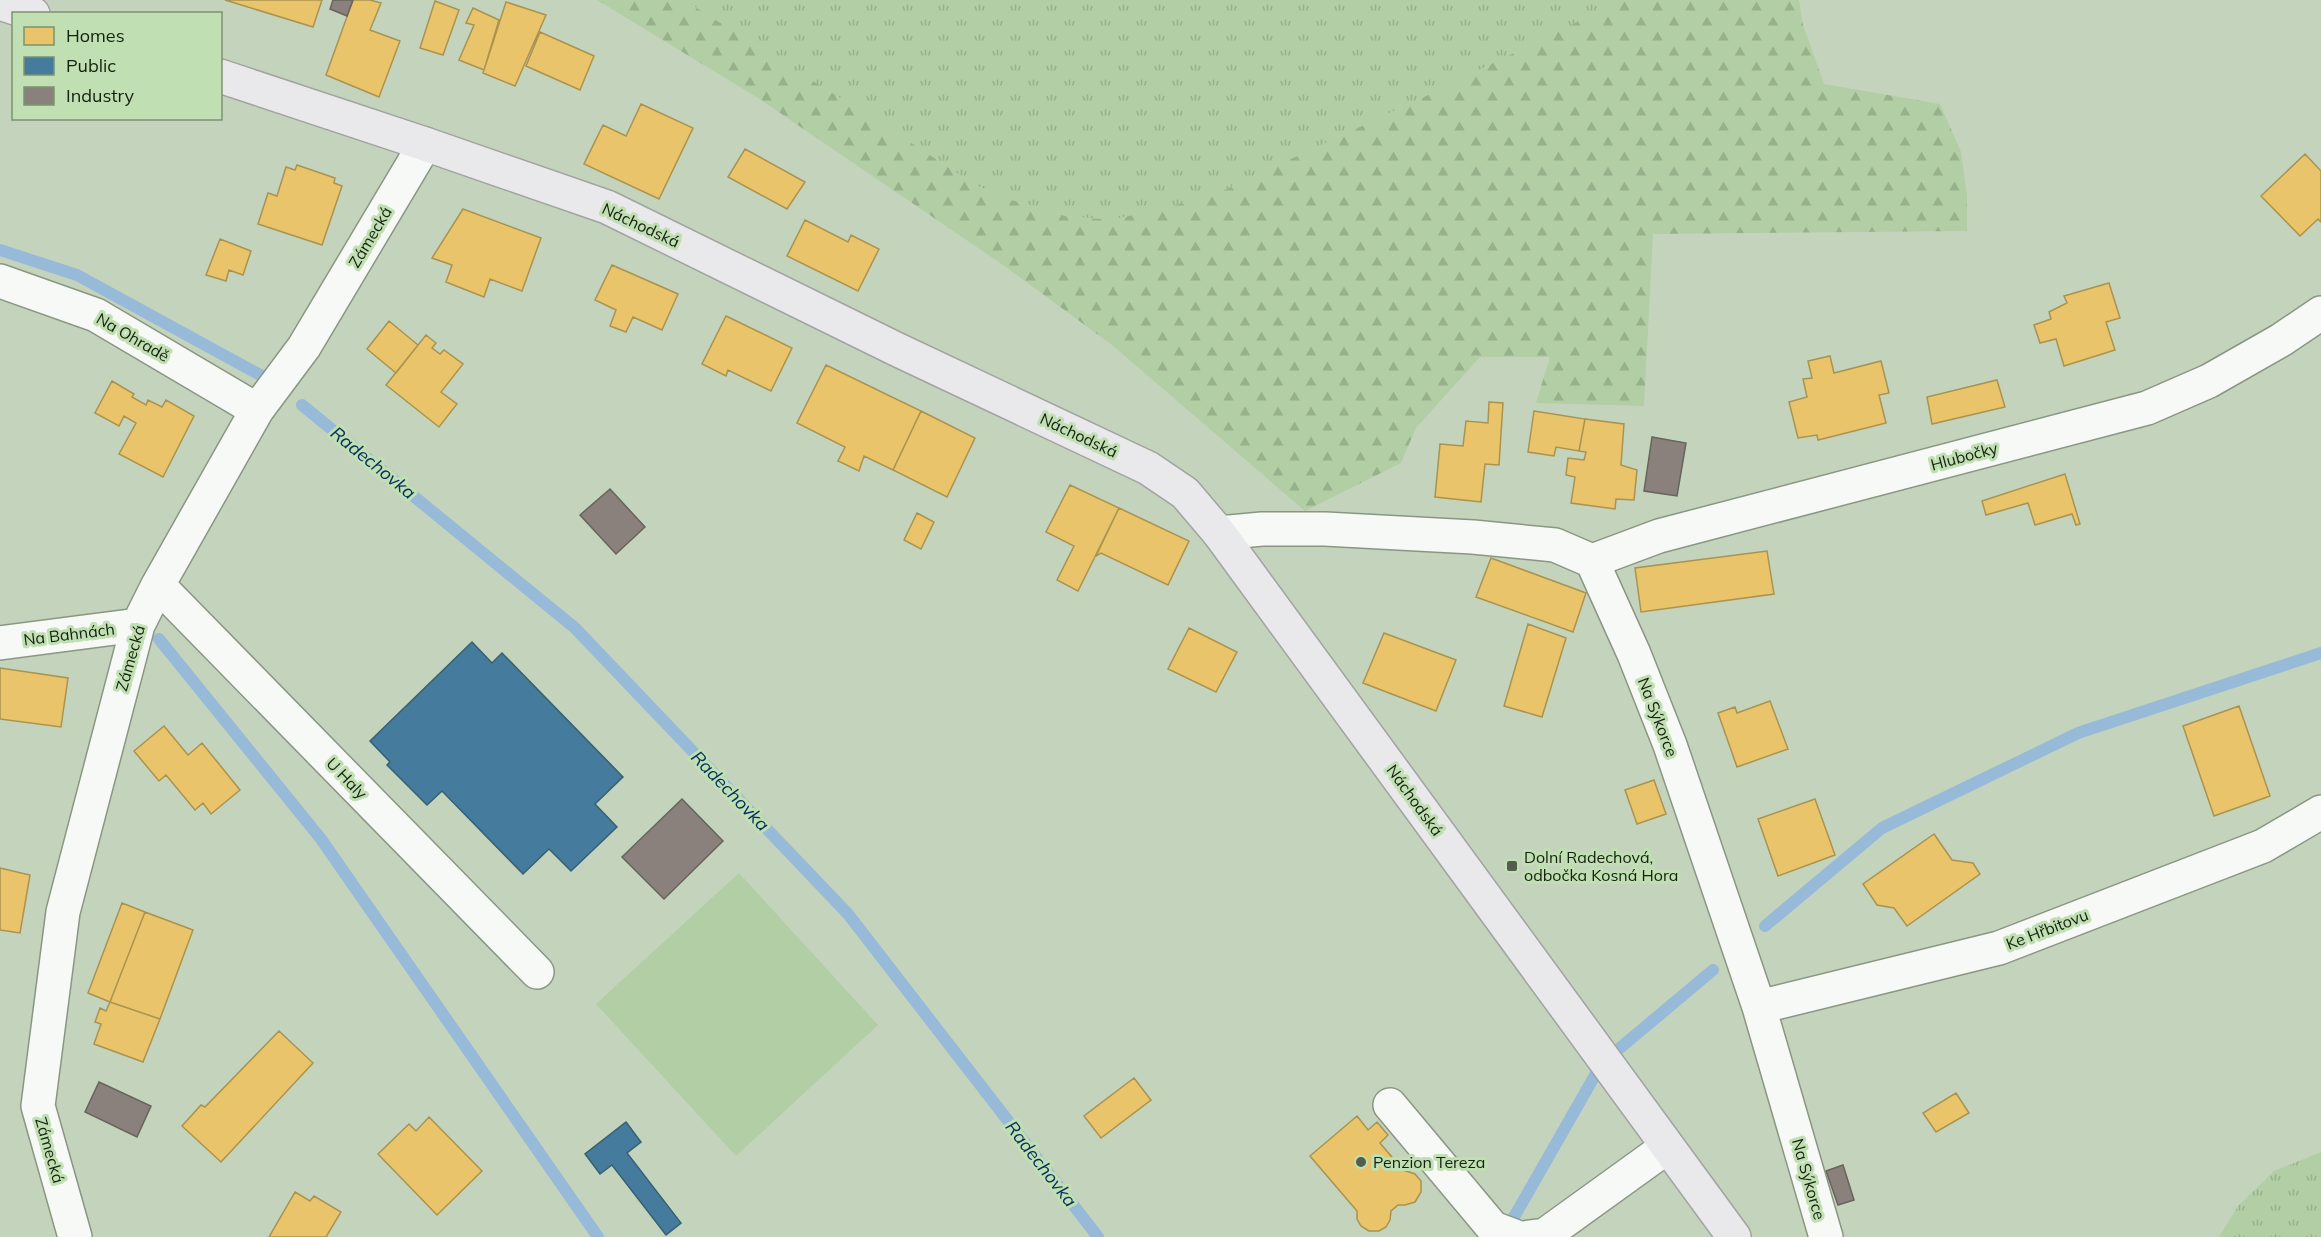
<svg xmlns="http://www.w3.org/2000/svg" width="2321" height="1237" viewBox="0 0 2321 1237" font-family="Mulish,sans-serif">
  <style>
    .grass { fill: url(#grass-tufts) }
    .forest { fill: url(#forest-firs) }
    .pitch { fill: #b1cea4 }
    .homes { fill: #e9c46a; stroke: #a9934f; stroke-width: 1.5 }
    .public { fill: #457b9d; stroke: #376072; stroke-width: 1.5 }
    .industry { fill: #8a817c; stroke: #67645b; stroke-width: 1.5 }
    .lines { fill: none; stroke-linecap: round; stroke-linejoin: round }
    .stream { stroke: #98bad9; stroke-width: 12 }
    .minor-casing { stroke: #8a9683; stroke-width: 36 }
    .major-casing { stroke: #a1a3a0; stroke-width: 36 }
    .minor { stroke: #f6f9f5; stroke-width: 33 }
    .major { stroke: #e9e8ea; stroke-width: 33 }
    .poi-dot { fill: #525f4c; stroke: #c0dfb2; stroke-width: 2 }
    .labels { text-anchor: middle; stroke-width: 6; stroke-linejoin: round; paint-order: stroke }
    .street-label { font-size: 16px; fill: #15200f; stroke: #c0dfb2 }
    .poi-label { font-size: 16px; fill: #15200f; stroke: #c0dfb2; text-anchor: start }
    .water-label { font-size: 18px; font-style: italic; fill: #052f60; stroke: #c0dfb2 }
  </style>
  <defs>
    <pattern id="grass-tufts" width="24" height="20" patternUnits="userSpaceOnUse" patternTransform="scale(1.5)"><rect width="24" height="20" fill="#b1cea4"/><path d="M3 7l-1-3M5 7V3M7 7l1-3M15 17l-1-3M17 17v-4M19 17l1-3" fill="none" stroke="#97b18c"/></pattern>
    <pattern id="forest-firs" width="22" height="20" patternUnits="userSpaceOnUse" patternTransform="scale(1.5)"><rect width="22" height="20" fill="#b1cea4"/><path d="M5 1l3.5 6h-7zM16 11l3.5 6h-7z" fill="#97b18c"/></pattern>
  </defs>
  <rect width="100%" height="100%" fill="#c4d4bc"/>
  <path class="grass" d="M684,0H1622L1422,98L1209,197L1112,220L1065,216L1008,199L975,185L910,142Z
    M2321,1152V1237H2219L2238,1206L2274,1171Z"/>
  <path class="forest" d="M597,0H684L910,142L975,185L1008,199L1065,216L1112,220L1209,197L1422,98L1622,0H1799L1803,25L1824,84L1940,104L1961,152L1967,196V231L1653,234L1644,406L1536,403L1550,357H1480L1416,428L1401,463L1305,511L1112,345L1003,265L758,98Z"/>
  <path class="pitch" d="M739,873L878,1025L736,1156L596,1004Z"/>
  <path class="homes" d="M225,0H322L313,27Z
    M353,0H370L381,3L370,30L400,41L379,97L326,75Z
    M435,1L459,10L443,55L420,48Z
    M506,2L546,15L515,86L483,73Z
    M473,8L499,20L484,70L459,60L474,25L466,23Z
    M540,32L594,56L580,90L526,66Z
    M641,104L693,128L659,199L584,164L603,125L626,136Z
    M745,149L805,182L787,209L728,177Z
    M2305,154L2321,171V222L2318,219L2300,236L2261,196Z
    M297,165L335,178L334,183L342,186L322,245L258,224L268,193L277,196L286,167L295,170Z
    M463,209L541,238L522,291L490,279L484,297L446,282L452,265L432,258Z
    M805,220L848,242L851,235L879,249L858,291L787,256Z
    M220,239L251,251L243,275L229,270L226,281L206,275Z
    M612,265L678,294L662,330L633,317L626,332L610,326L616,310L595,300Z
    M2109,283L2120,318L2106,322L2115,350L2064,366L2056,339L2040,343L2034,325L2051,319L2049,312L2067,303L2064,296Z
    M726,316L792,348L771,391L728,370L726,376L702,364Z
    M389,321L418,345L396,373L367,349Z
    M426,335L436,343L432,348L440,354L444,350L463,364L441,392L457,404L439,427L386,385Z
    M1830,356L1834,373L1881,361L1889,393L1879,395L1886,423L1818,440L1817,435L1798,438L1789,402L1807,397L1803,379L1812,378L1808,361Z
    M826,365L921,411L893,470L864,456L859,471L838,461L845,447L797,423Z
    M1997,380L2005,407L1932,424L1927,397Z
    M112,381L134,394L132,397L146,405L148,400L162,407L166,400L194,416L163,477L119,454L136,423L124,416L119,426L95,413Z
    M1489,402L1503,403L1499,465L1485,464L1481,502L1435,497L1440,444L1463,446L1466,421L1488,423Z
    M921,411L975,438L947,497L893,470Z
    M1534,411L1585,419L1579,451L1556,447L1554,456L1528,452Z
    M1585,419L1624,424L1621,465L1637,470L1634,500L1616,499L1615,509L1571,503L1575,477L1566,475L1568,458L1584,460L1586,452L1579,451Z
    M2065,474L2080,524L2076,525L2072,514L2035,525L2028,503L1986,515L1982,501Z
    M1070,485L1119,508L1078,591L1057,580L1074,546L1046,532Z
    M1119,508L1189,541L1168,585L1101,553L1096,556Z
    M917,513L934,522L921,549L904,540Z
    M1767,551L1774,594L1641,612L1635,568Z
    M1491,558L1586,593L1573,632L1476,597Z
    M1528,624L1566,638L1542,717L1504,706Z
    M1189,628L1237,652L1216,692L1168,669Z
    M1384,633L1456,660L1436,711L1363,683Z
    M0,668L68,678L61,727L0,719Z
    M1770,701L1788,749L1737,767L1718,713L1735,707L1737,713Z
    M2239,706L2270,796L2214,816L2183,726Z
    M164,726L188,755L202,743L240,790L211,814L203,803L195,810L166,775L159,781L134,751Z
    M1654,780L1666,814L1637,824L1625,790Z
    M1815,799L1835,855L1778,876L1758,819Z
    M1934,834L1952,860L1973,863L1980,874L1907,926L1894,908L1877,905L1863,884Z
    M0,868L30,875L20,933L0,930Z
    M122,903L145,912L110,1002L88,993Z
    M145,912L193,930L160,1019L110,1002Z
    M110,1002L160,1019L143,1062L94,1044L101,1024L95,1022L100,1008L106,1011Z
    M279,1031L313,1063L221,1162L182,1126L201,1105L205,1107Z
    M1134,1078L1151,1100L1101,1138L1084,1116Z
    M1956,1093L1969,1113L1936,1132L1923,1113Z
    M1357,1116L1368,1130L1377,1122L1388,1135L1380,1143L1403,1170L1415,1174L1421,1181V1192L1415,1202L1405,1205H1398L1391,1211L1390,1220L1386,1227L1379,1231H1369L1361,1226L1357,1219V1211L1310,1156Z
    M429,1117L482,1171L437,1215L378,1154L409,1124L416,1131Z
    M295,1192L310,1201L314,1196L341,1212L326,1237H269Z"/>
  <path class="public" d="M472,642L492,663L502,653L623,777L595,804L617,827L571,871L549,849L523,874L442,791L427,805L387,765L390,762L370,741Z
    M626,1122L641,1142L627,1153L681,1223L666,1235L612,1165L600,1174L585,1154Z"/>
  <path class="industry" d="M333,0H353L347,16L330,9Z
    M1652,437L1686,443L1677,496L1644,491Z
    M610,489L645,527L616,554L580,515Z
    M682,799L723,841L664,899L622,857Z
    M99,1082L151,1106L137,1137L85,1112Z
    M1843,1165L1854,1200L1838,1205L1826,1171Z"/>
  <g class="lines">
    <path class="stream" d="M0,250L77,275L273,382
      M302,405L575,628L848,914L1098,1237
      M159,639L321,839L598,1237
      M1765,926L1882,828L2078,733L2321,653
      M1506,1231L1602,1063L1713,970"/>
    <defs>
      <path id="minor" d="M0,281L96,315L257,410
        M1219,533L1262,529H1325L1473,537L1555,545L1592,561L1634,654L1670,745L1759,1007L1826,1237
        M1592,561L1659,536L2147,408L2209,381L2281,340L2321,313
        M158,585L537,972
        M0,643L138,625
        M1759,1007L1999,948L2263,846L2321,812
        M1390,1105L1493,1228L1517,1237
        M75,1237L38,1106L63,912L138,625L158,585L257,410L304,347L425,144
        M1529,1237L1545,1235L1667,1147"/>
      <path id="major" d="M0,3L33,14
        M220,76L425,144L607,207L896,349L1148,468L1185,493L1219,533L1734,1237"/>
    </defs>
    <use href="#minor" class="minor-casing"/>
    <use href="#major" class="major-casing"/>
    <use href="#minor" class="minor"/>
    <use href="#major" class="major"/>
  </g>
  <g class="poi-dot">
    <rect x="1506" y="860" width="12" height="12" rx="3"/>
    <circle cx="1361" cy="1162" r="6"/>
  </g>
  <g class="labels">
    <g class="street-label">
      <text transform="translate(641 225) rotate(25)" y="6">Náchodská</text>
      <text transform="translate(370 237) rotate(-59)" y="6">Zámecká</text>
      <text transform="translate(133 337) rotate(30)" y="6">Na Ohradě</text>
      <text transform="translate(1079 435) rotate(25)" y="6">Náchodská</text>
      <text transform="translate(1964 456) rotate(-15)" y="6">Hlubočky</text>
      <text transform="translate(69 634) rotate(-7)" y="6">Na Bahnách</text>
      <text transform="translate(130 658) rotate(-74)" y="6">Zámecká</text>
      <text transform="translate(1658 717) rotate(69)" y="6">Na Sýkorce</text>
      <text transform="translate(347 778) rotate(46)" y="6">U Haly</text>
      <text transform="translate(1415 800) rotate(54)" y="6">Náchodská</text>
      <text transform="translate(2047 929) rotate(-21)" y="6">Ke Hřbitovu</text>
      <text transform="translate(50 1150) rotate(74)" y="6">Zámecká</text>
      <text transform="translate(1809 1179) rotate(74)" y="6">Na Sýkorce</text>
    </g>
    <g class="poi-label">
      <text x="1524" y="863">Dolní Radechová,<tspan x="1524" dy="18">odbočka Kosná Hora</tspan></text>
      <text x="1373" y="1168">Penzion Tereza</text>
    </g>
    <g class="water-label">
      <text transform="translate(373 463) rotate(39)" y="6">Radechovka</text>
      <text transform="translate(730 791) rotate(46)" y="6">Radechovka</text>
      <text transform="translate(1041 1164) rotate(52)" y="6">Radechovka</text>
    </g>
  </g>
  <rect x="12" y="12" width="210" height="108" fill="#c0dfb2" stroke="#7c9371" stroke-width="1.5"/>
  <rect x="24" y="27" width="30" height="18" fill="#e9c46a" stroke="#7c9371" stroke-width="1.5"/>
  <text x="66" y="42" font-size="18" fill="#15200f">Homes</text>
  <rect x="24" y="57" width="30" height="18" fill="#457b9d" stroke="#7c9371" stroke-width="1.5"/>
  <text x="66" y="72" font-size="18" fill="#15200f">Public</text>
  <rect x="24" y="87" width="30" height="18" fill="#8a817c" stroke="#7c9371" stroke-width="1.5"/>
  <text x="66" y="102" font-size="18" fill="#15200f">Industry</text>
</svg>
